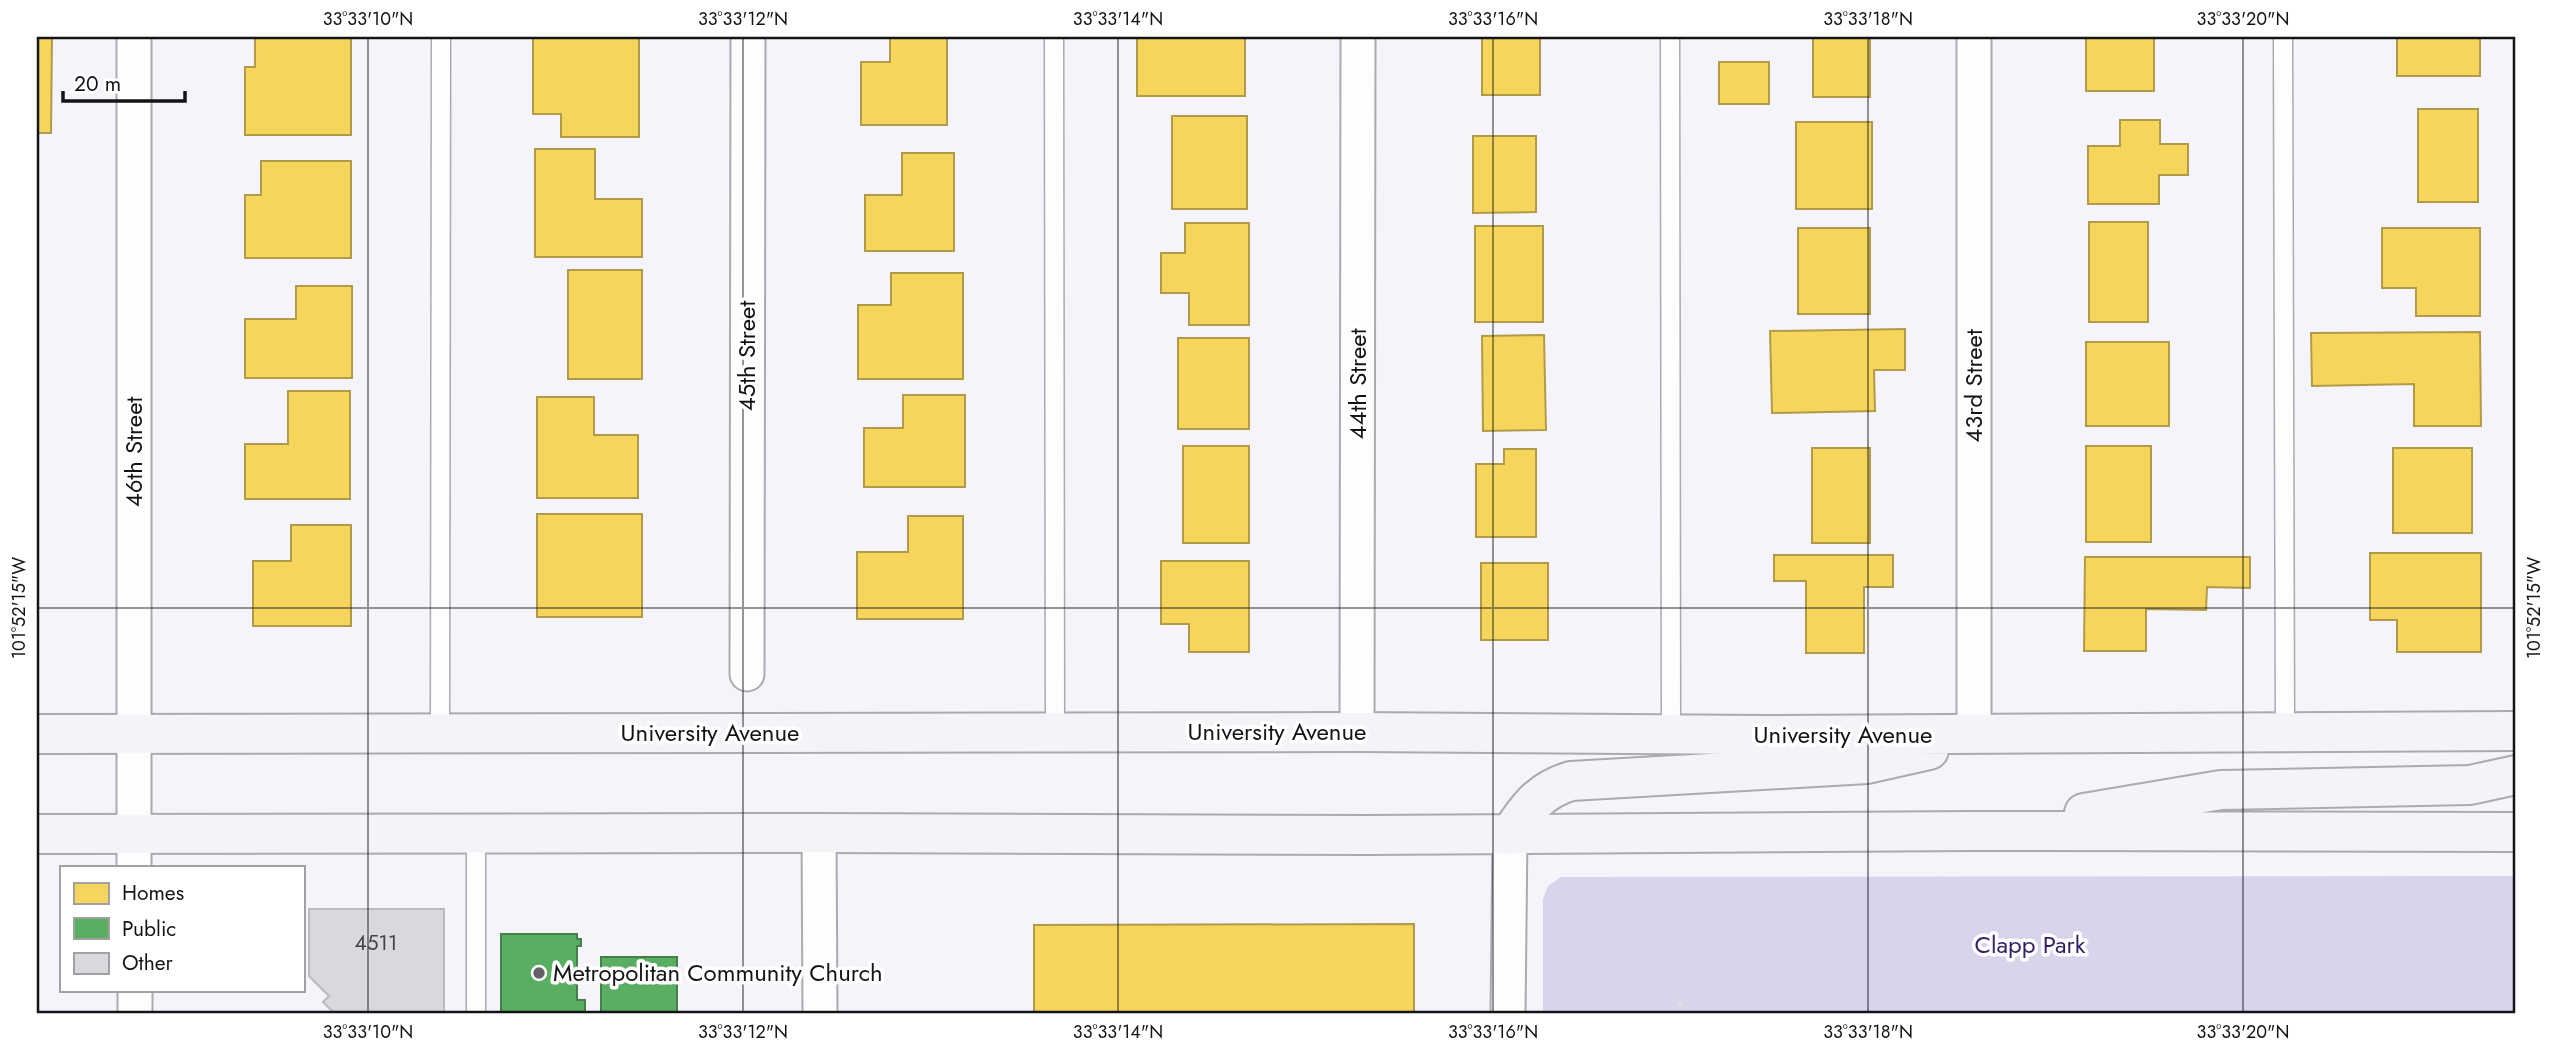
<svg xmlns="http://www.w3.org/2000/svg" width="2553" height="1051" viewBox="0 0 2553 1051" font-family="Jost,sans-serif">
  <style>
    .green { fill: #d7d4eb }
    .homes { fill: #f6d55c; stroke: #b29b48; stroke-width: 2 }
    .public { fill: #5aae61; stroke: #45804b; stroke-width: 2 }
    .building { fill: #d8d8dd; stroke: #bab9be; stroke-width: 2 }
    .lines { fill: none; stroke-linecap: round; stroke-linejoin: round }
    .lane-casing { stroke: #aaaaaf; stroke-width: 21 }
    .street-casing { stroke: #aaaaaf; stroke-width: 37 }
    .secondary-casing { stroke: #aaaaaf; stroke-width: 42 }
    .path { stroke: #dfdee0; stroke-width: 4.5; stroke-dasharray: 5 3.5; stroke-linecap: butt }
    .lane { stroke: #fdfdfe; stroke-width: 18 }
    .street { stroke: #fdfdfe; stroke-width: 33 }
    .secondary { stroke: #f4f3f7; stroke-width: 38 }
    .ticks { fill: none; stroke: #141418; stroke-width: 2; stroke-opacity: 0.45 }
    .poi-dot { fill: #626267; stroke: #fff; stroke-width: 2.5 }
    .labels { text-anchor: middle; stroke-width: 7; stroke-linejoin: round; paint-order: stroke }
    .number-label { font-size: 21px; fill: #454549 }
    .street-label { font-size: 24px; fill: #141418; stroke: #fff }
    .park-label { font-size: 24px; fill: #331d65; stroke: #fff }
    .poi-label { font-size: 24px; fill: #141418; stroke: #fff; text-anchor: start }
    .neatline { fill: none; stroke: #141418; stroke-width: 2.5 }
    .ticks-label { font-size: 18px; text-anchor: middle; fill: #141418 }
  </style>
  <rect width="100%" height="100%" fill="#f4f4fa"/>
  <path class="green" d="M2516,876V1014H1543V899L1548,886L1561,877Z"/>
  <path class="homes" d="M37,37H52L51,133H37Z
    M255,37H351V135H245V67H255Z
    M533,37H639V137H561V114H533Z
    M890,37H947V125H861V62H890Z
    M1137,37H1245V96H1137Z
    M1482,37H1540V95H1482Z
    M1813,37H1870V97H1813Z
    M2086,37H2154V91H2086Z
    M2397,37H2480V76H2397Z
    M1719,62H1769V104H1719Z
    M2418,109H2478V202H2418Z
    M1172,116H1247V209H1172Z
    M2120,120H2160V144H2188V175H2159V204H2088V146H2120Z
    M1796,122H1872V209H1796Z
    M1473,136H1536V212L1473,213Z
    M535,149H595V199H642V257H535Z
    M902,153H954V251H865V195H902Z
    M261,161H351V258H245V195H261Z
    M2089,222H2148V322H2089Z
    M1185,223H1249V325H1189V293H1161V253H1185Z
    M1475,226H1543V322H1475Z
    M1798,228H1870V314H1798Z
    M2382,228H2480V316H2416V288H2382Z
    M568,270H642V379H568Z
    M891,273H963V379H858V305H891Z
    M296,286H352V378H245V319H296Z
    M1905,329V370H1874L1875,411L1772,413L1770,331Z
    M2480,332L2481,426H2414V384L2312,386L2311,333Z
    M1544,335L1546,430L1483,431L1482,336Z
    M1178,338H1249V429H1178Z
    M2086,342H2169V426H2086Z
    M288,391H350V499H245V444H288Z
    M903,395H965V487H864V428H903Z
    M537,397H594V435H638V498H537Z
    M1183,446H1249V543H1183Z
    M2086,446H2151V542H2086Z
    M1812,448H1870V543H1812Z
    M2393,448H2472V533H2393Z
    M1504,449H1536V537H1476V464H1504Z
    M537,514H642V617H537Z
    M908,516H963V619H857V552H908Z
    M291,525H351V626H253V561H291Z
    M2370,553H2481V652H2397V620H2370Z
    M1774,555H1893V587H1864V653H1806V581H1774Z
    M2085,557H2250V588L2207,587L2206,610L2146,609V651H2084Z
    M1161,561H1249V652H1189V624H1161Z
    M1481,563H1548V640H1481Z
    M1414,924V1014H1034V925Z"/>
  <path class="public" d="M501,934H577V939H581V946H577V1000H585V1014H501Z
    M601,957H677V1014H601Z"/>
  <path class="building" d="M309,909H444V1014H335L323,1002L329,996L309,976Z"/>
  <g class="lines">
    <defs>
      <path id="lane" d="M1054,37L1055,733
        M1670,37L1671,735
        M2283,37L2285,732
        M440,734L441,37
        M476,833V1014"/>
      <path id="street" d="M134,37V867
        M1974,37V734
        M747,674L748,37
        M1357,732L1358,37
        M819,833L820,1014
        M135,990V1014
        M1508,1014L1510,835"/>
      <path id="secondary" d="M37,734L1357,732L1764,735L2516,731
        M2084,813L2221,790L2470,785L2516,775
        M37,834L819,833L1368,835L1975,831L2516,832
        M1510,835C1526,809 1540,790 1571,781L1867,764L1929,750"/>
    </defs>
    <use href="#lane" class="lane-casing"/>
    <use href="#street" class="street-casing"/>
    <use href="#secondary" class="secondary-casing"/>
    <path class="path" d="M1680,1002V1014"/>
    <use href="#lane" class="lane"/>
    <use href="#street" class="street"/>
    <use href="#secondary" class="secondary"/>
  </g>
  <path class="ticks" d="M368,37V1014M743,37V1014M1118,37V1014M1493,37V1014M1868,37V1014M2243,37V1014M37,608H2516"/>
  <circle class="poi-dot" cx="539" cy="973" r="7"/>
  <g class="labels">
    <g class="number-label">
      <text x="376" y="950">4511</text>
    </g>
    <g class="street-label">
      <text transform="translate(747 356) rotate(-90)" y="8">45th Street</text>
      <text transform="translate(1358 384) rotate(-90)" y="8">44th Street</text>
      <text transform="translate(1974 386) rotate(-90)" y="8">43rd Street</text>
      <text transform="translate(134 452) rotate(-90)" y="8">46th Street</text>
      <text x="1277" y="740">University Avenue</text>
      <text x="710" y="741">University Avenue</text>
      <text x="1843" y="743">University Avenue</text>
    </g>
    <g class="park-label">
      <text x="2030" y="953">Clapp Park</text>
    </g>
    <g class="poi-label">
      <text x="553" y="981">Metropolitan Community Church</text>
    </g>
  </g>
  <rect width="2553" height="1051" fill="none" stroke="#ffffff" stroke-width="77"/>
  <rect x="60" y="866" width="245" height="126" fill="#ffffff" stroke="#a1a1a3" stroke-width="2"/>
  <rect x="74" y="883" width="35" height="21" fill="#f6d55c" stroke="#a1a1a3" stroke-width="2"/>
  <text x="122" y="900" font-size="21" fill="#141418">Homes</text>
  <rect x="74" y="918" width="35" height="21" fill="#5aae61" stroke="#a1a1a3" stroke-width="2"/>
  <text x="122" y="936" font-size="21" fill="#141418">Public</text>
  <rect x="74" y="953" width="35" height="21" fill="#d8d8dd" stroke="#a1a1a3" stroke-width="2"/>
  <text x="122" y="970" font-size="21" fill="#141418">Other</text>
  <path d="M63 91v10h122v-10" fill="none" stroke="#141418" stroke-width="3.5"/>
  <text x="74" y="91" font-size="21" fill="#141418" stroke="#ffffff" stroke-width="5" paint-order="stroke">20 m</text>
  <rect x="38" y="38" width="2476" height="974" class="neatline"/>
  <g class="ticks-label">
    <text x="368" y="25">33°33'10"N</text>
    <text x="743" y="25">33°33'12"N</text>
    <text x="1118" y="25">33°33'14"N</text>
    <text x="1493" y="25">33°33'16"N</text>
    <text x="1868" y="25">33°33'18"N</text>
    <text x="2243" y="25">33°33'20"N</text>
    <text transform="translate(2534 608) rotate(-90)" y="6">101°52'15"W</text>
    <text transform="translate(19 608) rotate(-90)" y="6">101°52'15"W</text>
    <text x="368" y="1038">33°33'10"N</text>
    <text x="743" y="1038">33°33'12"N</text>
    <text x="1118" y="1038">33°33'14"N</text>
    <text x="1493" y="1038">33°33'16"N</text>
    <text x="1868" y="1038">33°33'18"N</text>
    <text x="2243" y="1038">33°33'20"N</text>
  </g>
</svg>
